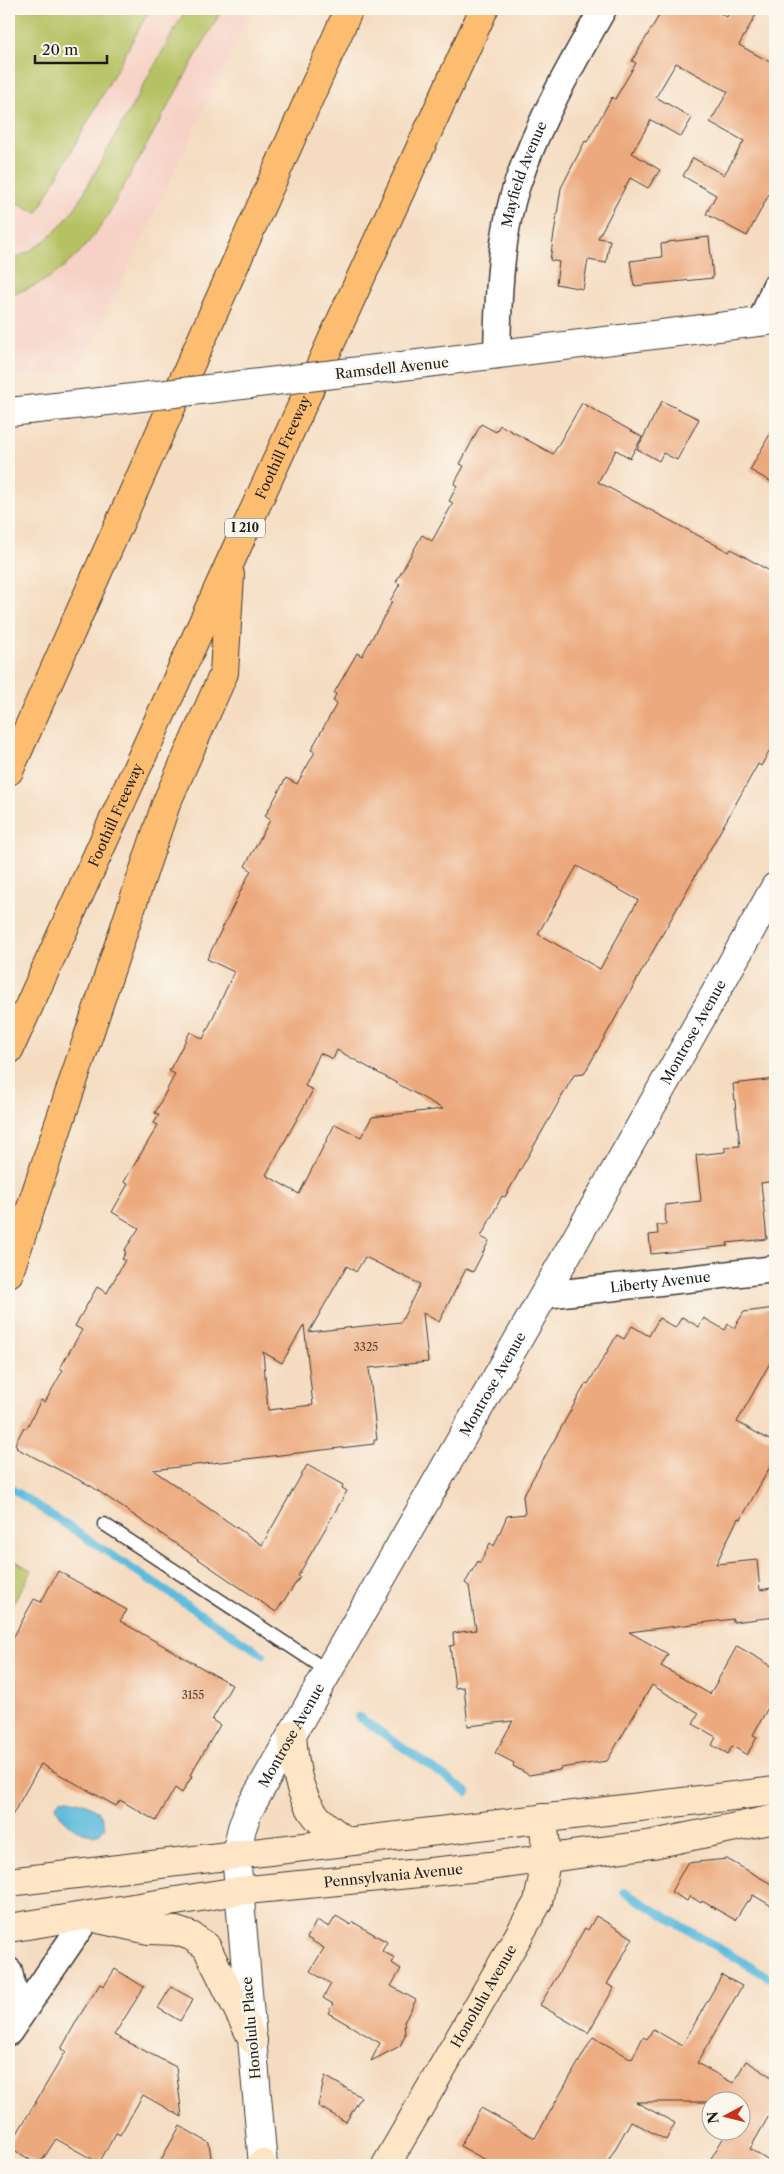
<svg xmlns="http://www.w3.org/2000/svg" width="784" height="2174" viewBox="0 0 784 2174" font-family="'Libre Caslon Text',serif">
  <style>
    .built { fill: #f7d1c6 }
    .green { fill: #b5c264; stroke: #686f40 }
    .water { fill: #5fbbdd; stroke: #3e6c7c }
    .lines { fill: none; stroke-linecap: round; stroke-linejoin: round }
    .stream { stroke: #5fbbdd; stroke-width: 8 }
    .building { fill: #eca97d; fill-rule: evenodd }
    .service-casing { stroke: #3d3935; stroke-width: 15 }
    .minor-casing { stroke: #3d3935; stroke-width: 29 }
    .tertiary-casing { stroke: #3d3935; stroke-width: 30 }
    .secondary-casing { stroke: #3d3935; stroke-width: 30 }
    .motorway-casing { stroke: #3d3935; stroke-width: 30 }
    .service { stroke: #fff; stroke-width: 12 }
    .minor { stroke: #fff; stroke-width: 26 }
    .tertiary { stroke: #fff; stroke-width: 28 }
    .secondary { stroke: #fee5c5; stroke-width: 28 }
    .motorway { stroke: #fcbd6f; stroke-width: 28 }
    .tertiary-bridge-casing { stroke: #3d3935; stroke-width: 30; stroke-linecap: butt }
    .tertiary-bridge { stroke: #fff; stroke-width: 28 }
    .labels { text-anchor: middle; stroke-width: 5; stroke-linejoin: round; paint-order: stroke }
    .number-label { font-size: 11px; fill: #503f34 }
    .shield { fill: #fbf7ec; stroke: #5f5e5a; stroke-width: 1 }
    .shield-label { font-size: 12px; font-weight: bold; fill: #1c1c1c }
    .street-label { font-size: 14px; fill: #1c1c1c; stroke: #fbf7ec }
  </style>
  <rect width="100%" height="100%" fill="#fbf7ec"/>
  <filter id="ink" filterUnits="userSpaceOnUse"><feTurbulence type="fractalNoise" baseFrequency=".02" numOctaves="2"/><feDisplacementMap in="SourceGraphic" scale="10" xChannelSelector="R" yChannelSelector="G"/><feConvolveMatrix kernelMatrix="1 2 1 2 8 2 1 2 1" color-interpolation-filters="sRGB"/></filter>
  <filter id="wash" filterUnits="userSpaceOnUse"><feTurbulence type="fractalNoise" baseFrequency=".0096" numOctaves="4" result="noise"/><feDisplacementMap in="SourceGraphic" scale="20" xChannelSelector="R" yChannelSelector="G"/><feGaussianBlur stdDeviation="1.12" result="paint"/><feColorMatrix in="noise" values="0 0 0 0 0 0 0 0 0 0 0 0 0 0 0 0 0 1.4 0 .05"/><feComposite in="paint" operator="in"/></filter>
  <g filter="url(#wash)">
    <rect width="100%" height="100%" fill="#f5dcc1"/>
    <path class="built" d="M9,9H252L79,371L9,378Z"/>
    <path class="green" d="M9,9H150L37,213L9,198Z
      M186,9H222L105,220C82,254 51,286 9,294V261C39,249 59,231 77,205Z
      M9,1557L32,1571L9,1611Z"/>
    <path class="water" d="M68,1799C85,1802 102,1808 105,1827C105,1827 100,1833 100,1833C85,1841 58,1819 56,1805L60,1800Z"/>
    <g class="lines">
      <path class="stream" d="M9,1487L263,1655
        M359,1717L467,1792
        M624,1892L775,1981"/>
    </g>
    <g id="blocks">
      <path class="building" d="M663,9H713L727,17L731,9H759L739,45L775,65V183L747,236L706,214L716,195L683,176L693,158L724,175L744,141L710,122L728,92L676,63L656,97L692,118L681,137L651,120L632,153L660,170L648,188L630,178L598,238L610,240L606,263L588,260L583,289L556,284L559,262L550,260L561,188L585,141L587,142L612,97L615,99L636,63L632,61Z
        M709,237L713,278L634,286L630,261L662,257L661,244L668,243V242Z
        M662,401L699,419L677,460L663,453L659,461L637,449Z
        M582,403L642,437L630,458L616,450L598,482L729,552L731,549L775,574V741L761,766L758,764L584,1074L574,1075L505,1197L502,1196L481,1237L489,1241L473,1272L466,1269L439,1322L423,1313L428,1362L369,1368L377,1440H374V1444L153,1470L262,1545L307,1465L343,1485L342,1488L347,1491L298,1576L300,1577L276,1612L91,1486L16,1448L17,1446L15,1444L24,1427L26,1429L41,1400L45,1402L63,1370L60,1368L82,1330L75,1326L97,1287L107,1293L125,1260L122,1259L126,1252L124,1251L139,1228L112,1212L128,1184L124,1182L158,1125L154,1123L159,1115L155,1113L175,1074L169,1071L190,1032L203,1039L234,972L207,959L251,870L245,866L270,820L265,816L286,778L297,784L315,752L311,750L337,703L333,701L336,694L334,693L357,653L362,656L392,602L390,601L400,584L396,582L422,535L432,541L453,503L449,501L457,486L454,484L464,466L460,464L481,424L496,432L500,425L553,454ZM577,866L638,900L600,969L538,934ZM337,1050L443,1109L372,1117L361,1137L335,1124L299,1194L266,1175L313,1090L305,1086L320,1053L333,1059ZM365,1257L420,1284L401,1322L309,1332L347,1266L356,1272ZM304,1325L313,1405L268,1410L263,1352L282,1363Z
        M775,425V484L750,470Z
        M775,1079V1181L761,1183L767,1239L727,1243L728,1246L651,1254L649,1235L658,1234L657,1225H666L665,1205L701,1201L696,1155L725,1152V1147L740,1146L733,1084Z
        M775,1308V1354L737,1422L775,1443V1458L741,1519L738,1518L716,1564L757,1560L760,1590L772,1588L773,1596L775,1595V1617L733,1622V1619L629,1632L668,1654L661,1666L710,1694L737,1646L775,1668V1695L753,1735L757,1737L747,1755L732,1746L728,1754L712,1745L716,1737L693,1724L699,1713L652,1685L607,1761L560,1768V1770L529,1775L513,1766L514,1763L495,1753L513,1721L468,1726L464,1687L455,1688L450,1646L454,1645L453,1633L476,1630L469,1586L465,1583L478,1561L480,1563L490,1543L494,1546L507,1516L525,1514L523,1496L586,1383L588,1384L617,1335L624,1339L632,1326L649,1336L659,1318L675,1328L682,1317L699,1327L704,1318L725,1330L728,1324L734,1328L744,1312Z
        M58,1571L127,1610L120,1621L232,1685L212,1720L220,1725L190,1775L192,1776L182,1793L175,1788L156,1821L120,1800L116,1806L41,1764L9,1821V1645L34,1599L41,1602Z
        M727,1859L775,1886V1908L753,1895L749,1902L747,1901L735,1920L702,1901L701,1903L690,1896L687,1901L671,1892L687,1863Z
        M336,1916L351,1925L353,1922L387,1942L382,1951L395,1958L392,1963L401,1969L391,1986L416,2000L404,2022L405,2035L400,2046L371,2061L380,2043L328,2013L333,2004L323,1998L331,1984L310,1971L324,1948L307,1938L317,1920L329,1927Z
        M596,1916L633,1938L607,1984L614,1988L588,2033L540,2005L585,1928L588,1930Z
        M115,1969L144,1987L114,2035L176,2067L182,2117L143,2095L120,2135L116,2133L99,2163L56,2139L39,2165L9,2147L66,2051L61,2049L80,2015L100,1984L104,1986Z
        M722,1975L742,1986L697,2063L733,2083L746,2061L775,2079V2105L750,2149L775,2165H707L727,2132H742V2102H636L675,2123L666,2140L631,2121L606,2165H495L460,2146L481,2108L535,2138L593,2037L632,2059L643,2037L647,2039L653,2029L682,2046Z
        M171,1987L193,1999L180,2021L158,2008Z
        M325,2076L361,2097L346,2122L318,2106Z
        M180,2126L209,2143L211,2157L206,2165H158Z"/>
    </g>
  </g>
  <g filter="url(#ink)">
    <use href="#blocks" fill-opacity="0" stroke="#3d3935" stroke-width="1"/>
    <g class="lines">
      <defs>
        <path id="service" d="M104,1524L328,1671"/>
        <g id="minor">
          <path d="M761,322L775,287"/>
          <path id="s1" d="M497,355C498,301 500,233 518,182C539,121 571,65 603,9"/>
          <path id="s2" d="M545,1295L775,1269"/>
          <path d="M9,1971L13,1991L12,2026"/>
          <path d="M9,2032L88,1916"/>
        </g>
        <g id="tertiary">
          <path d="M410,365L775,320"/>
          <path d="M9,412L65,406"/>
          <path id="s3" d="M263,2165L236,1854L242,1828L248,1811L620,1162L775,887"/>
        </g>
        <g id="secondary">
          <path d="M292,1734C294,1760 297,1790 313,1812C321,1824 334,1832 345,1840"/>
          <path d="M9,1882L775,1791"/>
          <path d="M99,1919L149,1930L176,1931L191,1936L206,1946L253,2040"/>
          <path id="s4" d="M9,1928L238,1891L490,1866L653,1844L775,1819"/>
          <path d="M261,2165L262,2163"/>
          <path id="s5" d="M386,2165L538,1902L547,1857L543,1818"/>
        </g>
        <g id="motorway">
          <path d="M9,771L349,9"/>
          <path id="s6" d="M9,1050L232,558L484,9"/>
          <path d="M9,1273L166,804L224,673L230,575"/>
        </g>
      </defs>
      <use href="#service" class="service-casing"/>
      <use href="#minor" class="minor-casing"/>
      <use href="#tertiary" class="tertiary-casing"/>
      <use href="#secondary" class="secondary-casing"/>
      <use href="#motorway" class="motorway-casing"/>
      <use href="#service" class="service"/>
      <use href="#minor" class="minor"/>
      <use href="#tertiary" class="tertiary"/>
      <use href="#secondary" class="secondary"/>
      <use href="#motorway" class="motorway"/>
      <defs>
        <path id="tertiary-bridge" d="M65,406L410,365"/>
      </defs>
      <use href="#tertiary-bridge" class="tertiary-bridge-casing"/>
      <use href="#tertiary-bridge" class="tertiary-bridge"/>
    </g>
  </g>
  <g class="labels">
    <g class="number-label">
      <text x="366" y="1351">3325</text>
      <text x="193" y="1699">3155</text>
    </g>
    <rect class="shield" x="225" y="518.5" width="40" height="19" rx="4"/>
    <g class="shield-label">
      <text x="245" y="532">I 210</text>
    </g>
    <g class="street-label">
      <text dy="5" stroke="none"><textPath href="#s1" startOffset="184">Mayfield Avenue</textPath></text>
      <text transform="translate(392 368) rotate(-6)" y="5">Ramsdell Avenue</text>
      <text dy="5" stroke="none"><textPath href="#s6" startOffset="662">Foothill Freeway</textPath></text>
      <text dy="5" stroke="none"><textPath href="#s6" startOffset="258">Foothill Freeway</textPath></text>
      <text dy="5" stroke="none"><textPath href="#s3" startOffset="1254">Montrose Avenue</textPath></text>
      <text dy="5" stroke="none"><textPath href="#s2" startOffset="116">Liberty Avenue</textPath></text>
      <text dy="5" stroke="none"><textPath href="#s3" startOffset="849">Montrose Avenue</textPath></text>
      <text dy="5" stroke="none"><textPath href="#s3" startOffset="444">Montrose Avenue</textPath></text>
      <text dy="5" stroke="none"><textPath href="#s4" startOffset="388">Pennsylvania Avenue</textPath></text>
      <text dy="5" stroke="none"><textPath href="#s5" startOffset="195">Honolulu Avenue</textPath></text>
      <text transform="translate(251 2028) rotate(-95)" y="5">Honolulu Place</text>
    </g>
  </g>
  <rect width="784" height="2174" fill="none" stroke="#fbf7ec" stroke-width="30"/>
  <g transform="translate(726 2116) rotate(263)"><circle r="24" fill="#fbf7ec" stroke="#a29f99"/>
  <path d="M0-4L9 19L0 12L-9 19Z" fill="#c8321e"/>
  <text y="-8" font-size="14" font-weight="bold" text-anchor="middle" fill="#1c1c1c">N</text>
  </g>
  <path d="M35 55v8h72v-8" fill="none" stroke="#1c1c1c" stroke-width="2.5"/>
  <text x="42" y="55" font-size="15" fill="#1c1c1c" stroke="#fbf7ec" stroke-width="4" paint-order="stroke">20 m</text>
</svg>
